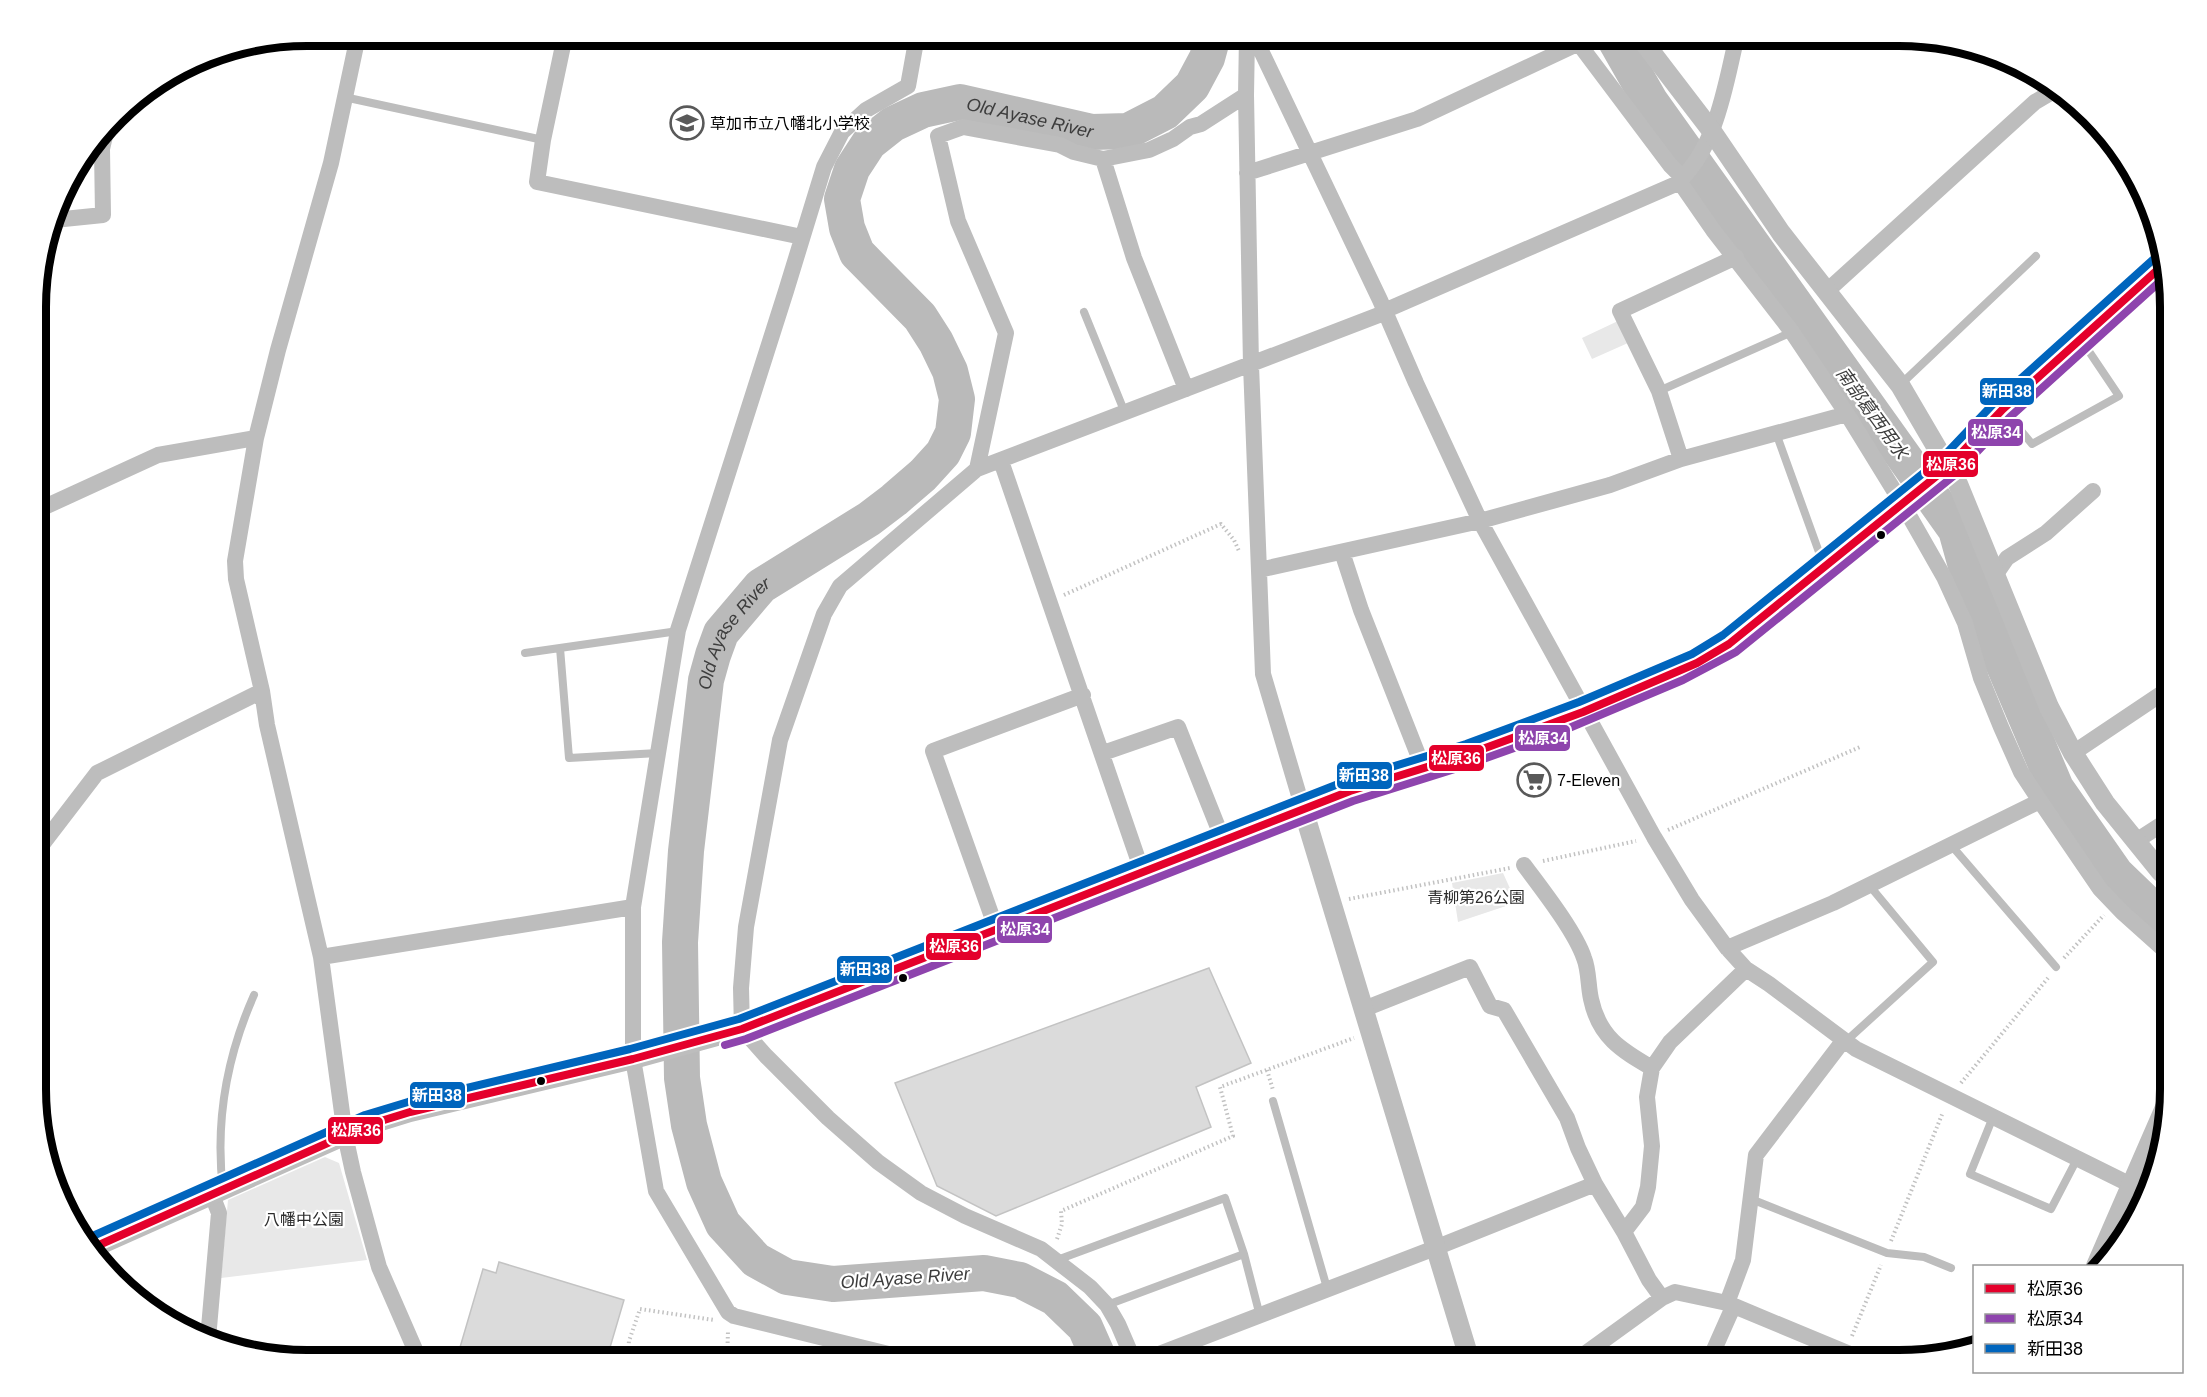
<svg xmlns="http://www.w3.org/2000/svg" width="2207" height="1397" viewBox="0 0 2207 1397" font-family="Helvetica,'Noto Sans JP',sans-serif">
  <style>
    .green { fill: #e8e8e8 }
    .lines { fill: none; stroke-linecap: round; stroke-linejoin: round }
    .river { stroke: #bababa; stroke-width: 36 }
    .building { fill: #dbdbdb; stroke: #c3c3c3; stroke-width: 1.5 }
    .path { stroke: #c2c2c2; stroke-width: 4; stroke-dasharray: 1.5 3; stroke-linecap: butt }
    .service { stroke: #bdbdbd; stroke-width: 8 }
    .minor { stroke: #bdbdbd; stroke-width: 16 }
    .tertiary { stroke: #bdbdbd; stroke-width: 20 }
    .bus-1-casing { stroke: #fff; stroke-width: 12 }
    .bus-2-casing { stroke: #fff; stroke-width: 12 }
    .bus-3-casing { stroke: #fff; stroke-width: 12 }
    .bus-1 { stroke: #e4002b; stroke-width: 8 }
    .bus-2 { stroke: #8e44ad; stroke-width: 8 }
    .bus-3 { stroke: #0065bd; stroke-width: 8 }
    .bus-dot { fill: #000; stroke: #fff; stroke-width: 2 }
    .labels { text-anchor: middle; stroke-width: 4.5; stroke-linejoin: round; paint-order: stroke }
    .poi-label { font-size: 16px; fill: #000; stroke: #fff; text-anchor: start }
    .park-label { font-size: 16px; fill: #2c2c2c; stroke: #fff }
    .water-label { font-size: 18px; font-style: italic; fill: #3d3d3d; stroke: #fff }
    .rim { fill: none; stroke: #000; stroke-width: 8 }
    .line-badge { stroke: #fff; stroke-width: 2 }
    .badge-label { font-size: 16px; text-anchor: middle; font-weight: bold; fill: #fff }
  </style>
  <rect width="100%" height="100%" fill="#fff"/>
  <path class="green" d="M1618,321L1628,343L1592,359L1582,338Z
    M1503,873L1513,895L1503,898L1506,906L1458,922L1452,883Z
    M325,1157L339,1163L367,1260L221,1278L228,1200Z"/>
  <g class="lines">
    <g class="river">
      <path d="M1613,36L1650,101L1956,530L1974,595L2056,788L2116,874L2170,926"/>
      <path id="s1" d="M1100,1361L1085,1327L1055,1298L1020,1280L984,1273L833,1284L787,1277L756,1260L723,1224L704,1182L689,1125L682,1078L680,942L686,851L706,680L713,655L721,633L761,586L869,519L894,500L923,475L943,453L953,433L957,399L950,371L936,342L920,317L857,253L847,228L842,199L852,169L869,143L893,124L923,110L960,102L1092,132L1128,131L1165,112L1192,86L1207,58L1213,36"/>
    </g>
  </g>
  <path class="building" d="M1209,968L1251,1063L1196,1087L1211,1127L996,1216L937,1186L895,1083Z
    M499,1262L624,1300L606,1361H456L483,1269L496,1273Z"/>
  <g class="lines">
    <path class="path" d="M1064,595L1221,524L1234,540L1239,551
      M1668,830L1860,747
      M1543,861L1636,841
      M1349,899L1510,868
      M2064,958L2104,915
      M1267,1070L1273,1090
      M1961,1083L2048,978
      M1057,1239L1062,1224L1061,1211L1233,1136L1220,1087L1354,1038
      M1891,1241L1943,1112
      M1852,1336L1881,1265
      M223,1344L332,1355L350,1361
      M627,1361L629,1341L640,1309L714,1320
      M727,1361L728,1331"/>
    <path class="service" d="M344,97L543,140
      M1084,312L1125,413
      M1900,385L2036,256
      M1659,391L1792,332
      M2003,409L2032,444L2119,396L2080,338
      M1776,433L1824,566
      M560,648L569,758L658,753
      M525,653L678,631
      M1951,845L2056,967
      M1845,1042L1933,962L1869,885
      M1273,1101L1327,1288
      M1993,1117L1970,1174L2051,1209L2077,1159
      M223,1190C215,1123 227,1056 254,995
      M1751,1199L1887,1253L1924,1257L1951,1268
      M2121,1210L2138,1215
      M1057,1260L1225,1198L1244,1254L1260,1316
      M1107,1305L1244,1254"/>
    <path class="minor" d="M358,36L331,163L278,350L256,438L235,561L236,579L262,691L267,725L321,957L345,1135L353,1172L379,1267L420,1361
      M565,36L543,140L537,182L802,237
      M1247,36L1246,95L1251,365L1263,674L1303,809
      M1254,36L1380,300L1416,383L1480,521L1654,837L1692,900L1727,948L1746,969L1769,984L1856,1049L2131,1185
      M1573,36L1670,165L1683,178
      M1103,159L1134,258L1186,389
      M1247,173L1417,119L1577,44
      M1679,181L1713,230L1792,332L1847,414L1903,505L1944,577L1965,623L1981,678L2001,727L2021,772L2040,801L2100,889L2122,912L2170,955
      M54,220L103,215L102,149L106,132
      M1827,291L2035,102L2057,89
      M1384,311L1676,184C1717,148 1725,86 1737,36
      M1681,459L1659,391L1620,311L1736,257
      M1001,461L1142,871
      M977,469L1006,333L958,221L938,136L963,127L1060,145L1074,152L1103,159L1149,150L1173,139L1190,127L1201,124L1246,95
      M38,510L158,455L256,438
      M1342,552L1361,610L1424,770
      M1259,570L1480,521L1610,485L1681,459L1847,414
      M1996,574L2007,558L2046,533L2093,491
      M1103,753L1178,727L1223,840
      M2073,753L2170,688
      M2136,841L2170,819
      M38,850L97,773L262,691
      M1524,865C1541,888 1575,931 1584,958C1589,970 1588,986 1591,999C1599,1037 1621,1050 1652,1068
      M996,928L933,751L1083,695
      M1727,948L1833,903L2040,801
      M321,957L633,907
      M1364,1009L1470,967L1490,1006L1504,1010L1567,1118L1578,1148L1595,1184L1624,1232L1649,1280L1662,1298L1675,1292L1727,1303L1864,1360
      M1624,1232L1643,1207L1648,1187L1652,1146L1647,1097L1652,1068L1670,1042L1746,969
      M1727,1303L1743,1260L1756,1155L1843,1041
      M208,1339L219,1213L212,1195
      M917,1361L734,1316L728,1312L656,1191L633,1059V907L678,630L786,291L824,167L842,132L866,110L908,86L917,36
      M1134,1361L1118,1324L1107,1305L1090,1287L1041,1249L965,1216L921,1193L878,1162L828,1118L766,1056L742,1029L741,988L746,927L780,740L824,614L840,586L977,469L1384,313
      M1141,1361L1435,1248L1595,1184
      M1575,1361L1662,1298
      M1709,1361L1733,1307"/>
    <path class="tertiary" d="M1639,36L1711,130L1781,233L1900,385L1958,484L2049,707L2073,753L2105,803L2160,871L2170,880
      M1303,809L1470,1361
      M90,1249L368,1125L410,1112L633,1059L742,1029L1269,822L1350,791L1469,754L1583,712L1697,663L1729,644L1949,466L2003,409L2163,265
      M2096,1266L2170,1096"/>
    <defs>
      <path id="bus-1" d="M90,1249L368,1125L410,1112L633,1059L742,1029L1350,791L1469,754L1583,712L1697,663L1729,644L1949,466L2003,409L2163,265"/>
      <path id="bus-2" d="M725,1045L746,1039L1353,801L1458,768L1562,731L1683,680L1736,652L1956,474L2010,417L2166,276"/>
      <path id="bus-3" d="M86,1239L365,1115L408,1102L630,1049L739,1019L1346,781L1466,744L1579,702L1692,654L1723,635L1942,458L1996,401L2156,257"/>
    </defs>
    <use href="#bus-1" class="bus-1-casing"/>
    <use href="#bus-2" class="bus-2-casing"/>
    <use href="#bus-3" class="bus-3-casing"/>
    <use href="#bus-1" class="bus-1"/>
    <use href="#bus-2" class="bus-2"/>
    <use href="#bus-3" class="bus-3"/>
  </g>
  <defs>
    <symbol id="school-ring" viewBox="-11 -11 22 22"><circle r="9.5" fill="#fff" stroke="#595959" stroke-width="1.5"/><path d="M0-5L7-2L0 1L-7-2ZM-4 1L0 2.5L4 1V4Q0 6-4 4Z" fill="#595959"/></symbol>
    <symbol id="supermarket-ring" viewBox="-11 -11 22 22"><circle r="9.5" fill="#fff" stroke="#595959" stroke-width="1.5"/><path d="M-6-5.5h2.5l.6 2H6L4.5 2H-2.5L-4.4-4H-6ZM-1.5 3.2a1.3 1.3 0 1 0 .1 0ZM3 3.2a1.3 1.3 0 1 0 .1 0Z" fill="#595959"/></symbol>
  </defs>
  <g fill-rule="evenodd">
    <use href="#school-ring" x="668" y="104" width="38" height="38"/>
    <use href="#supermarket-ring" x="1515" y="761" width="38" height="38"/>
  </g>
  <g class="bus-dot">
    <circle cx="1881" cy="535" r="5"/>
    <circle cx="903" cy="978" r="5"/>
    <circle cx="541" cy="1081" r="5"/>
  </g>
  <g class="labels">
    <g class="poi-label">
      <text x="710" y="129">草加市立八幡北小学校</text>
      <text x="1557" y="786">7-Eleven</text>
    </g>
    <g class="park-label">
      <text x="1476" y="903">青柳第26公園</text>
      <text x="304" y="1225">八幡中公園</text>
    </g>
    <g class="water-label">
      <text dy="6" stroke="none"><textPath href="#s1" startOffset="1856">Old Ayase River</textPath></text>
      <text transform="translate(1872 413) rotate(54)" y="6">南部葛西用水</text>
      <text dy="6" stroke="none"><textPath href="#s1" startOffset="1044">Old Ayase River</textPath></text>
      <text transform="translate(905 1278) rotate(-4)" y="6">Old Ayase River</text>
    </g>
  </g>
  <path d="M0 0H2207V1397H0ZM307 46H1899A261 261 0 0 1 2160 307V1089A261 261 0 0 1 1899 1350H307A261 261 0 0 1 46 1089V307A261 261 0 0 1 307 46Z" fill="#fff" fill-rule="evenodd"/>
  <path class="rim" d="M307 46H1899A261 261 0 0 1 2160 307V1089A261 261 0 0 1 1899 1350H307A261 261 0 0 1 46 1089V307A261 261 0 0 1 307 46Z"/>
  <g class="line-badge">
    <rect x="1979" y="377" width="56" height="29" rx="6" fill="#0065bd"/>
    <rect x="1967" y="418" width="57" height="29" rx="6" fill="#8e44ad"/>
    <rect x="1922" y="450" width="57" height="28" rx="6" fill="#e4002b"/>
    <rect x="1514" y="724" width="57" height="28" rx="6" fill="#8e44ad"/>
    <rect x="1428" y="744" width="57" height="28" rx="6" fill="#e4002b"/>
    <rect x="1336" y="761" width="57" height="29" rx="6" fill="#0065bd"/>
    <rect x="996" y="915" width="57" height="29" rx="6" fill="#8e44ad"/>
    <rect x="925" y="932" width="57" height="29" rx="6" fill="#e4002b"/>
    <rect x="836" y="955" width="57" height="29" rx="6" fill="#0065bd"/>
    <rect x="409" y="1081" width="57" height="28" rx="6" fill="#0065bd"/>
    <rect x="327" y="1116" width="57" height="29" rx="6" fill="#e4002b"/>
  </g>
  <g class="badge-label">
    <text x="2007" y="397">新田38</text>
    <text x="1996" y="438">松原34</text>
    <text x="1951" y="470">松原36</text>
    <text x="1543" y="744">松原34</text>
    <text x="1456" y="764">松原36</text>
    <text x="1364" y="781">新田38</text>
    <text x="1025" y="935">松原34</text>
    <text x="954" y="952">松原36</text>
    <text x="865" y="975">新田38</text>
    <text x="437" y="1101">新田38</text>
    <text x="356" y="1136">松原36</text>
  </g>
  <rect x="1973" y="1265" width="210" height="108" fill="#ffffff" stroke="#999999" stroke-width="1.5"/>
  <rect x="1985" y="1284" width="30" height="9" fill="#e4002b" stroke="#999999" stroke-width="1.5"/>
  <text x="2027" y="1295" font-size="18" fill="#000000">松原36</text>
  <rect x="1985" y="1314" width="30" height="9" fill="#8e44ad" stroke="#999999" stroke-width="1.5"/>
  <text x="2027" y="1325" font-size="18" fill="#000000">松原34</text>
  <rect x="1985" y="1344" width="30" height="9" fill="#0065bd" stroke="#999999" stroke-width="1.5"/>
  <text x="2027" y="1355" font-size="18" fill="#000000">新田38</text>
</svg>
